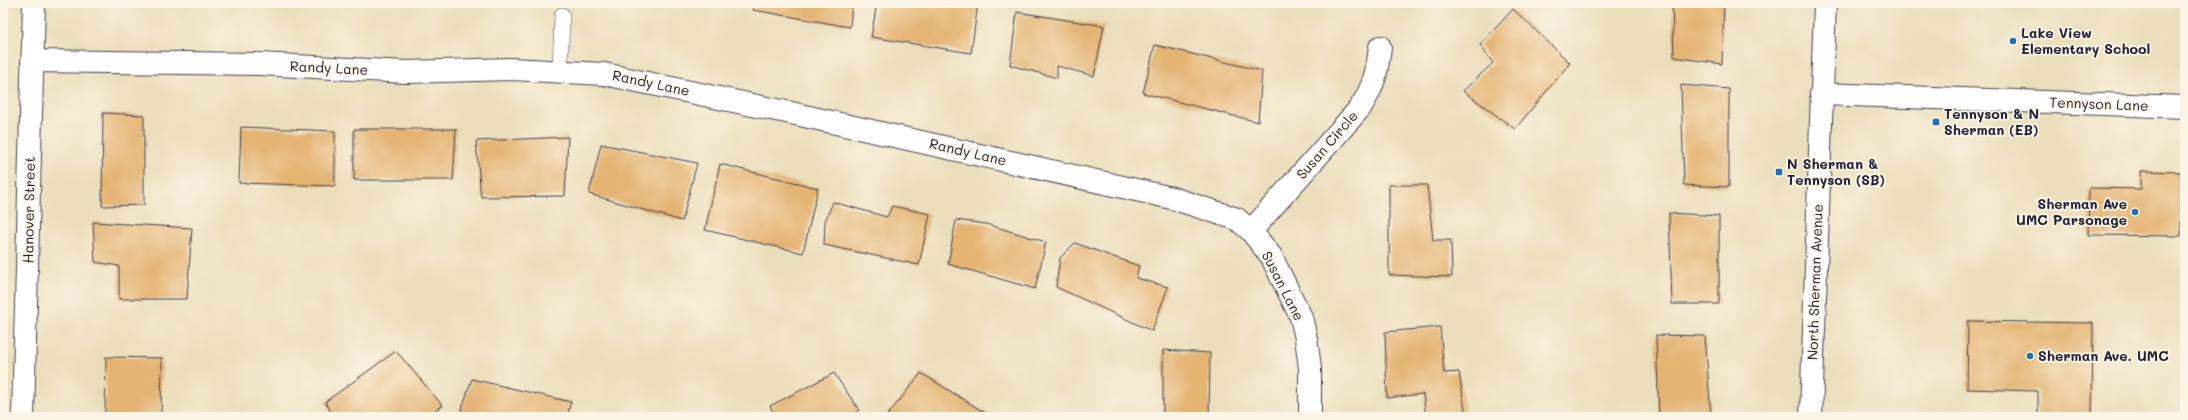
<svg xmlns="http://www.w3.org/2000/svg" width="2188" height="420" viewBox="0 0 2188 420" font-family="Mali,sans-serif">
  <style>
    .building { fill: #e4b473 }
    .lines { fill: none; stroke-linecap: round; stroke-linejoin: round }
    .service-casing { stroke: #403e4e; stroke-width: 16 }
    .minor-casing { stroke: #403e4e; stroke-width: 24 }
    .tertiary-casing { stroke: #403e4e; stroke-width: 24 }
    .service { stroke: #fff; stroke-width: 15 }
    .minor { stroke: #fff; stroke-width: 22 }
    .tertiary { stroke: #fff; stroke-width: 22 }
    .poi-dot { fill: #1f6fb2; stroke: #fcf5e5; stroke-width: 1.5 }
    .labels { text-anchor: middle; stroke-width: 3.5; stroke-linejoin: round; paint-order: stroke }
    .poi-label { font-size: 14px; font-weight: bold; fill: #22223b; stroke: #fcf5e5; text-anchor: start }
    .street-label { font-size: 14px; fill: #22223b; stroke: #fcf5e5 }
  </style>
  <rect width="100%" height="100%" fill="#fcf5e5"/>
  <filter id="ink" filterUnits="userSpaceOnUse"><feTurbulence type="fractalNoise" baseFrequency=".025" numOctaves="2"/><feDisplacementMap in="SourceGraphic" scale="8" xChannelSelector="R" yChannelSelector="G"/><feConvolveMatrix kernelMatrix="1 2 1 2 8 2 1 2 1" color-interpolation-filters="sRGB"/></filter>
  <filter id="wash" filterUnits="userSpaceOnUse"><feTurbulence type="fractalNoise" baseFrequency=".012" numOctaves="4" result="noise"/><feDisplacementMap in="SourceGraphic" scale="16" xChannelSelector="R" yChannelSelector="G"/><feGaussianBlur stdDeviation="0.9" result="paint"/><feColorMatrix in="noise" values="0 0 0 0 0 0 0 0 0 0 0 0 0 0 0 0 0 1.4 0 .05"/><feComposite in="paint" operator="in"/></filter>
  <g filter="url(#wash)">
    <rect width="100%" height="100%" fill="#ebdebb"/>
    <g id="blocks">
      <path class="building" d="M754,3H852L850,27L753,10Z
        M877,3H978L971,53L871,37Z
        M1672,3H1724L1722,64L1674,57Z
        M1513,9L1570,63L1515,129L1463,91L1493,63L1480,45Z
        M1017,12L1104,26L1094,76L1057,66V78L1010,65Z
        M1155,45L1262,71L1258,122L1143,93Z
        M1681,85L1729,89V187L1684,185Z
        M103,113L144,115V205L102,206Z
        M241,127L335,131V186L239,183Z
        M354,129H456L453,180H354Z
        M568,137L565,196L481,197L476,141Z
        M601,144L697,163L682,221L589,194Z
        M720,164L818,188L803,253L705,230Z
        M2141,171L2181,172V236L2088,235L2089,188L2141,189Z
        M1389,185H1427L1433,240H1451L1452,277L1389,275Z
        M833,202L887,217L892,206L930,214L919,265L824,245L825,221Z
        M1669,213L1719,216V304H1672Z
        M956,220L986,224L1046,242L1035,289L948,264Z
        M93,222L192,228L187,299H119V266L95,262Z
        M1075,243L1139,266L1136,278L1168,287L1152,331L1056,287L1060,258Z
        M1968,321L2093,323L2092,417H2038V391L1967,389Z
        M1440,327L1444,373L1459,372L1466,417H1426L1423,394L1387,398L1385,332Z
        M1656,335L1705,336L1711,417H1659Z
        M1163,350L1210,353L1209,417H1163Z
        M396,351L443,406L422,417H334L325,402Z
        M106,357L162,358L161,417H105Z
        M834,373L859,410L849,417H776L770,406Z
        M921,373L992,417H886Z
        M472,379L571,402L567,417H459Z"/>
    </g>
  </g>
  <g filter="url(#ink)">
    <use href="#blocks" fill-opacity="0" stroke="#403e4e" stroke-width="1"/>
    <g class="lines">
      <defs>
        <path id="service" d="M560,72L562,15"/>
        <path id="minor" d="M32,61L260,64L406,72L511,69L604,74L791,113L1172,198L1237,219L1251,231L1271,256L1301,317L1306,338L1310,368V417
          M1821,94L2185,107
          M1251,231L1360,108C1374,86 1377,73 1380,47
          M23,417L34,3"/>
        <path id="tertiary" d="M1811,417L1825,3"/>
      </defs>
      <use href="#service" class="service-casing"/>
      <use href="#minor" class="minor-casing"/>
      <use href="#tertiary" class="tertiary-casing"/>
      <use href="#service" class="service"/>
      <use href="#minor" class="minor"/>
      <use href="#tertiary" class="tertiary"/>
    </g>
  </g>
  <g class="poi-dot">
    <circle cx="2013" cy="41" r="4"/>
    <rect x="1932" y="118" width="8" height="8" rx="2"/>
    <rect x="1775" y="168" width="8" height="8" rx="2"/>
    <circle cx="2135" cy="212" r="4"/>
    <circle cx="2030" cy="356" r="4"/>
  </g>
  <g class="labels">
    <g class="poi-label">
      <text x="2021" y="38">Lake View<tspan x="2021" dy="16">Elementary School</tspan></text>
      <text x="1944" y="119">Tennyson &amp; N<tspan x="1944" dy="16">Sherman (EB)</tspan></text>
      <text x="1787" y="169">N Sherman &amp;<tspan x="1787" dy="16">Tennyson (SB)</tspan></text>
      <text x="2127" y="209" text-anchor="end">Sherman Ave<tspan x="2127" dy="16">UMC Parsonage</tspan></text>
      <text x="2038" y="361">Sherman Ave. UMC</text>
    </g>
    <g class="street-label">
      <text transform="translate(329 68) rotate(3)" y="5">Randy Lane</text>
      <text transform="translate(651 83) rotate(12)" y="5">Randy Lane</text>
      <text transform="translate(2099 104) rotate(2)" y="5">Tennyson Lane</text>
      <text transform="translate(1327 145) rotate(-49)" y="5">Susan Circle</text>
      <text transform="translate(968 152) rotate(13)" y="5">Randy Lane</text>
      <text transform="translate(29 210) rotate(-89)" y="5">Hanover Street</text>
      <text transform="translate(1815 282) rotate(-88)" y="5">North Sherman Avenue</text>
      <text transform="translate(1283 286) rotate(63)" y="5">Susan Lane</text>
    </g>
  </g>
  <rect width="2188" height="420" fill="none" stroke="#fcf5e5" stroke-width="16"/>
</svg>
